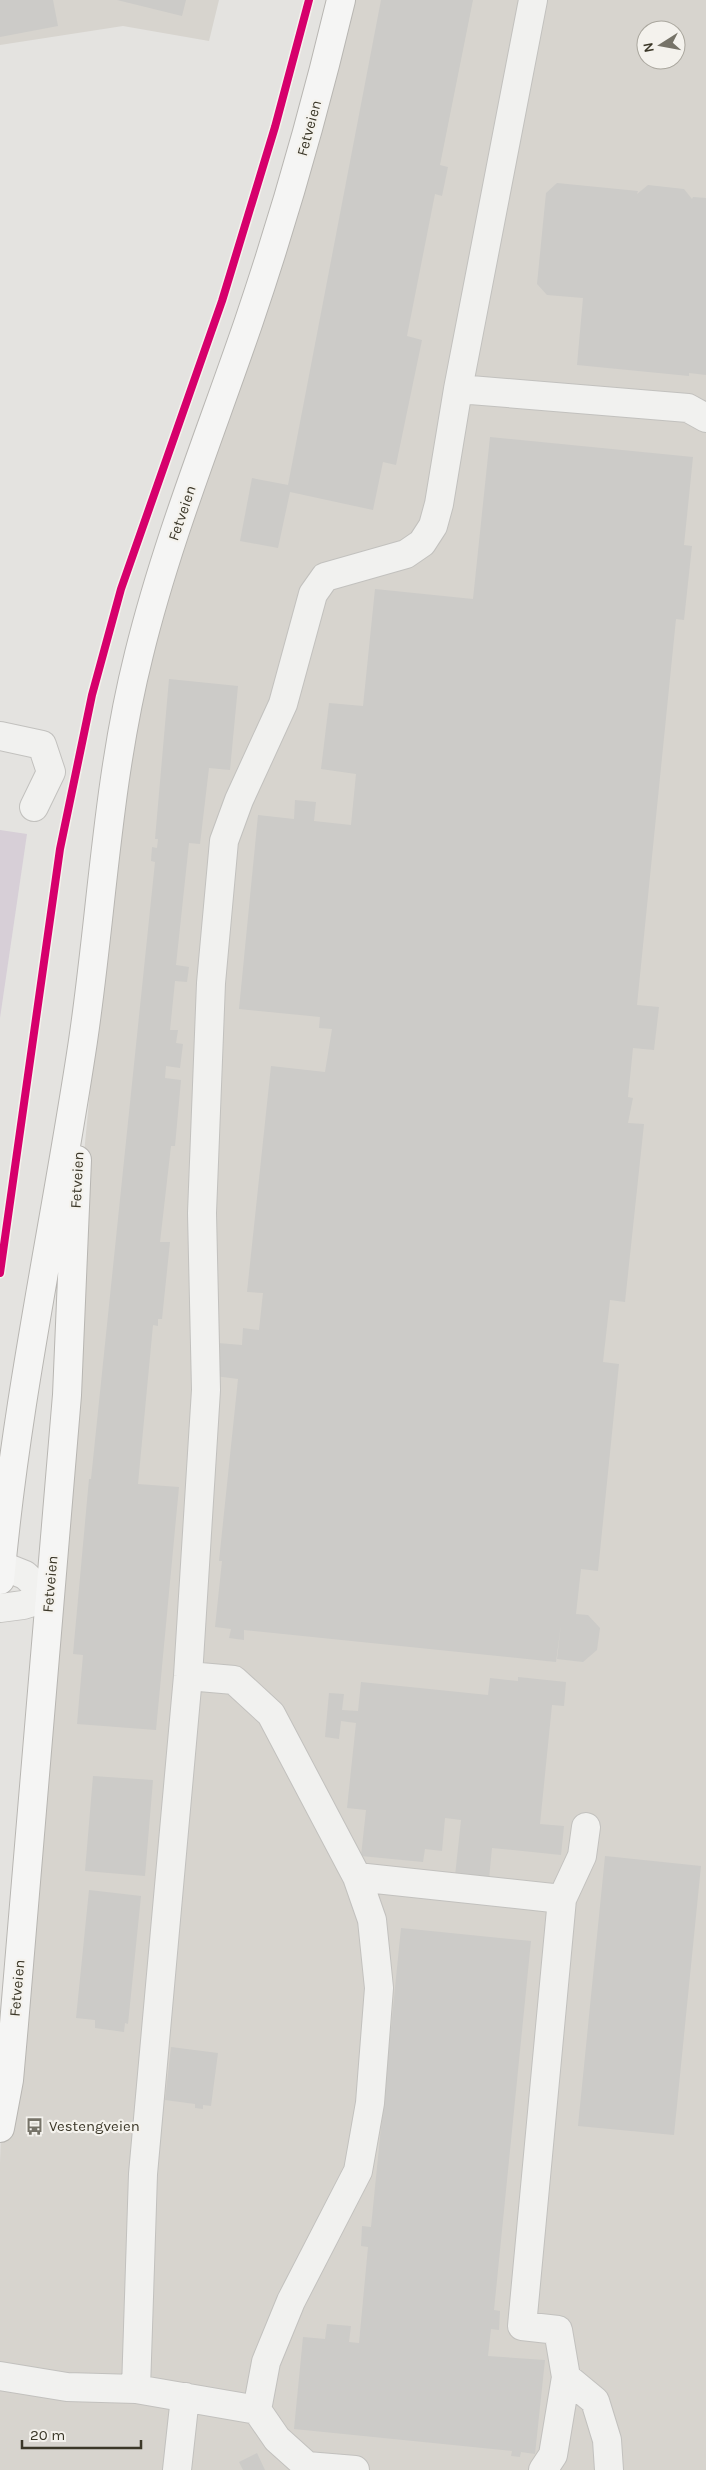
<svg xmlns="http://www.w3.org/2000/svg" width="706" height="2470" viewBox="0 0 706 2470" font-family="Karla,sans-serif">
  <style>
    .built { fill: #d7d4ce; fill-rule: evenodd }
    .green { fill: #d7cfd7 }
    .building { fill: #cccbc8 }
    .lines { fill: none; stroke-linecap: round; stroke-linejoin: round }
    .minor-casing { stroke: #c2c1be; stroke-width: 30 }
    .highway-casing { stroke: #b8b6b2; stroke-width: 30 }
    .minor { stroke: #f1f1ef; stroke-width: 28 }
    .highway { stroke: #f5f5f4; stroke-width: 28 }
    .cycleway-casing { stroke: #f4f2ed; stroke-width: 11 }
    .cycleway { stroke: #d6006c; stroke-width: 8 }
    .labels { text-anchor: middle; stroke-width: 4.5; stroke-linejoin: round; paint-order: stroke }
    .street-label { font-size: 15px; fill: #3b3728; stroke: #f4f2ed }
    .poi-label { font-size: 15px; fill: #3b3728; stroke: #f4f2ed; text-anchor: start }
  </style>
  <rect width="100%" height="100%" fill="#e4e3e0"/>
  <path class="built" d="M0,0H219L209,41L123,26L0,45Z
    M339,0H706V2470H0V2163L6,1974L101,975L156,592ZM646,30H676V60H646Z"/>
  <path class="green" d="M0,830L27,834L0,1018Z"/>
  <path class="building" d="M0,0H53L58,26L0,37Z
    M117,0H186L182,16Z
    M381,0H473L440,165L448,167L442,196L435,194L407,336L422,340L396,465L383,462L373,510L290,492L278,548L240,541L252,478L288,485Z
    M557,183L638,191L637,194L648,185L684,189L692,199L693,197L706,198V375L689,373V376L577,365L583,298L547,295L537,284L546,193Z
    M490,437L693,457L684,545L692,546L684,620L676,619L637,1005L659,1007L654,1050L633,1048L628,1097L633,1098L628,1123L644,1124L625,1302L610,1300L603,1362L619,1364L598,1571L581,1569L576,1614L588,1615L600,1628L597,1650L583,1662L557,1659L561,1624L556,1662L244,1630V1640L229,1638L231,1629L215,1627L222,1561H219L238,1379L215,1376L218,1343L242,1345L243,1328L259,1330L263,1293L247,1292L271,1066L325,1072L332,1029L319,1028L320,1017L239,1009L258,815L294,819L295,800L316,802L314,821L351,825L356,774L321,769L329,703L363,706L375,589L473,599Z
    M169,679L238,686L230,770L209,768L200,844L189,843L176,965L189,967L187,982L175,981L170,1030H178L176,1043L183,1044L180,1068L166,1066L165,1078L181,1080L175,1146H171L160,1242H170L162,1319H158V1326L153,1325L138,1484L179,1487L156,1730L77,1724L83,1655L73,1654L89,1479H91L155,862L151,861L152,847L157,848L158,839H155Z
    M518,1677L566,1682L564,1706L552,1705L540,1824L564,1826L561,1855L492,1848L489,1879L455,1876L461,1820L445,1818L442,1851L425,1849L423,1862L361,1856L366,1810L347,1808L356,1723L341,1721L339,1739L325,1737L329,1693L344,1694L342,1710L358,1711L361,1682L488,1695L490,1678L518,1681Z
    M93,1776L153,1780L145,1876L85,1871Z
    M605,1856L701,1866L674,2135L578,2126Z
    M89,1890L141,1896L128,2024L125,2023L124,2032L95,2028V2020L76,2018Z
    M401,1928L531,1941L494,2310L500,2311L499,2330L491,2329L488,2356L545,2360L535,2454L521,2452L520,2457L511,2456L512,2451L294,2429L303,2337L325,2339L327,2324L351,2326L349,2342L359,2343L368,2247L361,2246L362,2226L371,2227Z
    M171,2047L218,2053L211,2106L203,2105V2109L195,2108V2104L165,2100Z
    M257,2453L265,2470H243L239,2462Z"/>
  <g class="lines">
    <defs>
      <path id="minor" d="M458,389L688,408L706,418
        M0,736L42,745L51,772L34,807
        M0,1565L25,1575L49,1597
        M0,1608L23,1605L49,1597
        M188,1676L234,1680L271,1714L357,1877L372,1920L379,1988L370,2103L358,2171L291,2301L266,2362L257,2410
        M357,1877L562,1899L522,2326L558,2330L566,2377L553,2455L543,2470
        M562,1899L582,1856L586,1827
        M0,2376L67,2387L136,2389
        M566,2377L595,2401L607,2440L609,2470
        M177,2470L185,2397
        M355,2470L307,2466L277,2439L257,2410L136,2389L143,2174L188,1676L206,1390L202,1213L211,983L224,841L239,800L283,704L313,594L325,577L406,554L422,543L433,526L439,504L458,389L533,0"/>
      <path id="highway" d="M0,1580C16,1399 56,1221 83,1041C102,912 107,781 139,654C167,540 211,432 249,321C285,215 315,109 341,0
        M0,2128L9,2080L14,2024L67,1395L77,1160"/>
    </defs>
    <use href="#minor" class="minor-casing"/>
    <use href="#highway" class="highway-casing"/>
    <use href="#minor" class="minor"/>
    <use href="#highway" class="highway"/>
    <defs>
      <path id="cycleway" d="M0,1273L60,849L92,695L121,589L222,301L275,127L309,0"/>
    </defs>
    <use href="#cycleway" class="cycleway-casing"/>
    <use href="#cycleway" class="cycleway"/>
  </g>
  <defs>
    <symbol id="bus-bare" viewBox="-9 -9 18 18"><path d="M-5-6H5V4H4V6H2V4H-2V6H-4V4H-5ZM-3.5-4V0h7V-4ZM-3.5 1.2v1.5H-2V1.2ZM2 1.2v1.5H3.5V1.2Z" fill="#767368" stroke="#f4f2ed" stroke-width="2.5" paint-order="stroke"/></symbol>
  </defs>
  <g fill-rule="evenodd">
    <use href="#bus-bare" x="22" y="2114" width="25" height="25"/>
  </g>
  <g class="labels">
    <g class="street-label">
      <text transform="translate(309 128) rotate(-75)" y="5">Fetveien</text>
      <text transform="translate(182 513) rotate(-71)" y="5">Fetveien</text>
      <text transform="translate(77 1180) rotate(-87)" y="5">Fetveien</text>
      <text transform="translate(50 1584) rotate(-85)" y="5">Fetveien</text>
      <text transform="translate(17 1988) rotate(-85)" y="5">Fetveien</text>
    </g>
    <g class="poi-label">
      <text x="49" y="2131">Vestengveien</text>
    </g>
  </g>
  <g transform="translate(661 45) rotate(259)"><circle r="24" fill="#f4f2ed" stroke="#aaa79e"/>
  <path d="M0-4L9 19L0 12L-9 19Z" fill="#767368"/>
  <text y="-8" font-size="14" font-weight="bold" text-anchor="middle" fill="#3b3728">N</text>
  </g>
  <path d="M22 2440v8h119v-8" fill="none" stroke="#3b3728" stroke-width="2.5"/>
  <text x="30" y="2440" font-size="15" fill="#3b3728" stroke="#f4f2ed" stroke-width="4" paint-order="stroke">20 m</text>
</svg>
